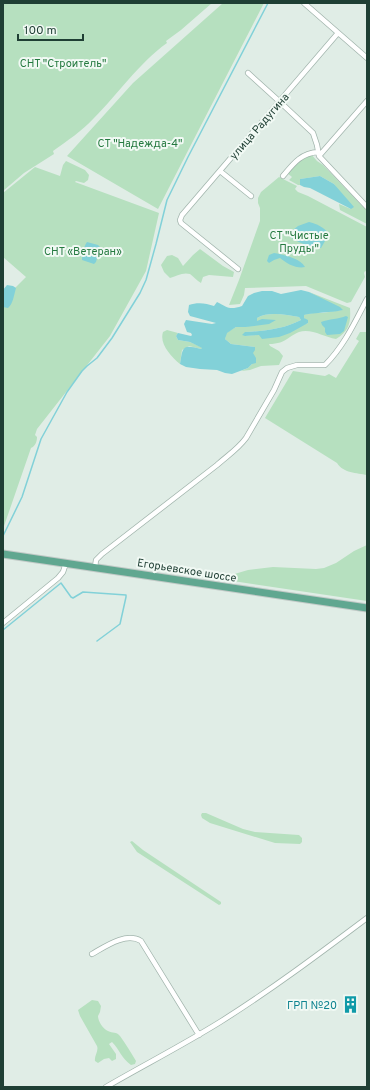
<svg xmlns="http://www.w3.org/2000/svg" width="370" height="1090" viewBox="0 0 370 1090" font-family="Overpass,sans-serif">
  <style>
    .green { fill: #b6e0bf }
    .water { fill: #82d1d8 }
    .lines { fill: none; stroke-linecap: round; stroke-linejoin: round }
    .stream { stroke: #82d1d8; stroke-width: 1.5 }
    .street-casing { stroke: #a2b5ad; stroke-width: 6 }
    .primary-casing { stroke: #c0c9c6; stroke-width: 9 }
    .street { stroke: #fff; stroke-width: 4.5 }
    .primary { stroke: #60a790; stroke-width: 7 }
    .labels { text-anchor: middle; stroke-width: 4; stroke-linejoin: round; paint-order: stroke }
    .park-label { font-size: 11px; fill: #257a40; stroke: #f1f9f4 }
    .street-label { font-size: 11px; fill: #1f3f34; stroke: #f1f9f4 }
    .culture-label { font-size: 11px; fill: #0d838f; stroke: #f1f9f4; text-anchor: end }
  </style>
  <rect width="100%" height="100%" fill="#e0ede6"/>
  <path class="green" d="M3,3H212L181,30L166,41L167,43C139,63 118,94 94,118C82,131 67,141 53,151L54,154L24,173L3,191Z
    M223,3H264L158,209L67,156L133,83Z
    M311,154L317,161L323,165L367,211V224L340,210L339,204L351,209L334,184L320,176L300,179V185H298L289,180L292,177L287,173L303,158Z
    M66,161L85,170L89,175L88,180L84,183L76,181L75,182L159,213L146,271L110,336L37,429L35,435L37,437C37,442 35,446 31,448L3,529V300L26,277L3,257V193L35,167L60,176L63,165Z
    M279,177L297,186L295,189L298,192L308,196L367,227V272L365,271L364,273L365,277L351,302L347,303L306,286L245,288L244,295L240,304L229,305L239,280L260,221V208L258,203V198L261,192Z
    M200,249L223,266L234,272L233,277L209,275L203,277L201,283C197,281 193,276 190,274C183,272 176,276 170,278L164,272L161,265L167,256L172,255L178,258L183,266L193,255Z
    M309,292L350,308C351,323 349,331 336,339C324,337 311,328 299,332C296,333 293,335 290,337C283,342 278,344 269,344L270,346L279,351L283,356L279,365L261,366L250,370L241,371L248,368L252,364V353L255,347L231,344L225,339L226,333L236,327H246L257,321V318C269,311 286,315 299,317L301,320C284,329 264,331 245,332V336C263,335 292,330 308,323L304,318L303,315L313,313H322L342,310Z
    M167,330L178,333L176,336L178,340L190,342L203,348L201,349L189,346L182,350L180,364C171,356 159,344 163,332Z
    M360,332H367V475C357,473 343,473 337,463L265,418L293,371L325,376L329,374L336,378L359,341L356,339Z
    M367,545V601L226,580L220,576L231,575L248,570L273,567L316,569L324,568L336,563L354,551Z
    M202,813H206L243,829L255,832L299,835L302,838V842L300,844L275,843L210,823L202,818L201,815Z
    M132,841L143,850L221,902V904L219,905L137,852L130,842Z
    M92,1000L98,1001L101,1006L100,1012L98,1016C98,1021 103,1029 108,1031C113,1034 116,1031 120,1036C126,1044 131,1053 136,1061L135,1064L131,1065C121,1058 120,1050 112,1042L109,1044L116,1054V1059L112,1061L109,1058L104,1059L98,1063L95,1061C94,1056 99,1051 97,1046L80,1016L78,1010Z"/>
  <path class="water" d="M320,176L334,184L354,207L351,209L310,188L304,187L300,185V179Z
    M309,222C317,224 324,227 329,234L321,248C312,247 293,242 288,234L298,226Z
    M87,242L98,245L100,247L96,262L94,264L82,260C82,255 84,246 87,242Z
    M274,253C284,255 300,258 305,267C297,269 287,264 280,258L274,260L269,263L267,261L269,255Z
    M7,285L13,286L16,288C14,295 13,304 8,308L3,307V290Z
    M301,290L309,292L340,307L343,310C330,313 316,312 304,315V318L308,320V323L290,333L279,337L262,339L259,335L245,336L242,335L245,332C264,331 284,329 301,320L299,317C286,315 269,311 257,318V321L262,319L276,320L269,324L246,327H236L227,333L225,339L231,344L255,347V350L253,353L256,358V363L252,364L248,368L232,374L225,373L217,370L200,369L186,367L180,364C183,346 182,344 201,349L202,348L190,342L178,340L176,336L178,333L191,336L192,335L191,333L187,332L184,324L186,320L212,324L216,323L190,316L188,312L189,305C197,302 206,303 214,306L217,302C228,308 230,310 242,306L248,296L254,293L262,291H272L281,294Z
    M346,316L348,317L344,331L340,334L327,335L325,332V328L322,325L321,322C329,319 339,319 346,316Z"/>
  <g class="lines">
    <path class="stream" d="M3,536L22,497L41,439L67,392L82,371L87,366L97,358L112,338L140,293L146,280L156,244L167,200L188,157L268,3
      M3,630L61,583L71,597L73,598L83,592L126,595V597L120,624L97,641"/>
    <defs>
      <path id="street" d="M304,3L367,58
        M248,73L280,102L313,133L317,145L319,156L367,207
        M319,156L367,101
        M220,171L251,196
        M283,176C293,164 301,153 318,152
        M238,269L181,223L180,220L182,215L338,33
        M95,567L96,560L102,554L217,465C227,456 238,449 246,438L274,390L282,372L287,368L297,365H325C344,346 355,322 367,299
        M3,623L58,578L63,572L66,563
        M92,954C106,946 126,932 141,941L199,1035
        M106,1087C144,1065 183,1045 220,1022C271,990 319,954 367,918"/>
      <path id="primary" d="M3,554L367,608"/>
    </defs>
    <use href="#street" class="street-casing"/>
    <use href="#primary" class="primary-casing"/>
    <use href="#street" class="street"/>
    <use href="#primary" class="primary"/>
  </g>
  <defs>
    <symbol id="building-bare" viewBox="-9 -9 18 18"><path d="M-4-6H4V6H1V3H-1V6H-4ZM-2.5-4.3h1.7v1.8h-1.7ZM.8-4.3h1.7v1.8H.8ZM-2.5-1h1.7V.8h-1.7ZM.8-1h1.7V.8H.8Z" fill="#0f9aa8" stroke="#f1f9f4" stroke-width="2.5" paint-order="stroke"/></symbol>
  </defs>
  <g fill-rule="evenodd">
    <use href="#building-bare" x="338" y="992" width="25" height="25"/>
  </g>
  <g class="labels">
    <g class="park-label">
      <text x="63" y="67">СНТ "Строитель"</text>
      <text x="140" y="147">СТ "Надежда-4"</text>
      <text x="299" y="239">СТ "Чистые<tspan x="299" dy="13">Пруды"</tspan></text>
      <text x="83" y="255">СНТ «Ветеран»</text>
    </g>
    <g class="street-label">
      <text transform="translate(259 126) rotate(-49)" y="4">улица Радугина</text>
      <text transform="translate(187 570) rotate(9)" y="4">Егорьевское шоссе</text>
    </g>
    <g class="culture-label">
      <text x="337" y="1009">ГРП №20</text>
    </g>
  </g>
  <rect width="370" height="1090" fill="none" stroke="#1f3f34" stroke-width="8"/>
  <path d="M18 34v6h65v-6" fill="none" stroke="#1f3f34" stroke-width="2"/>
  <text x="24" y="34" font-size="12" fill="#1f3f34" stroke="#f1f9f4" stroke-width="3" paint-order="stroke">100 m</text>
</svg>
